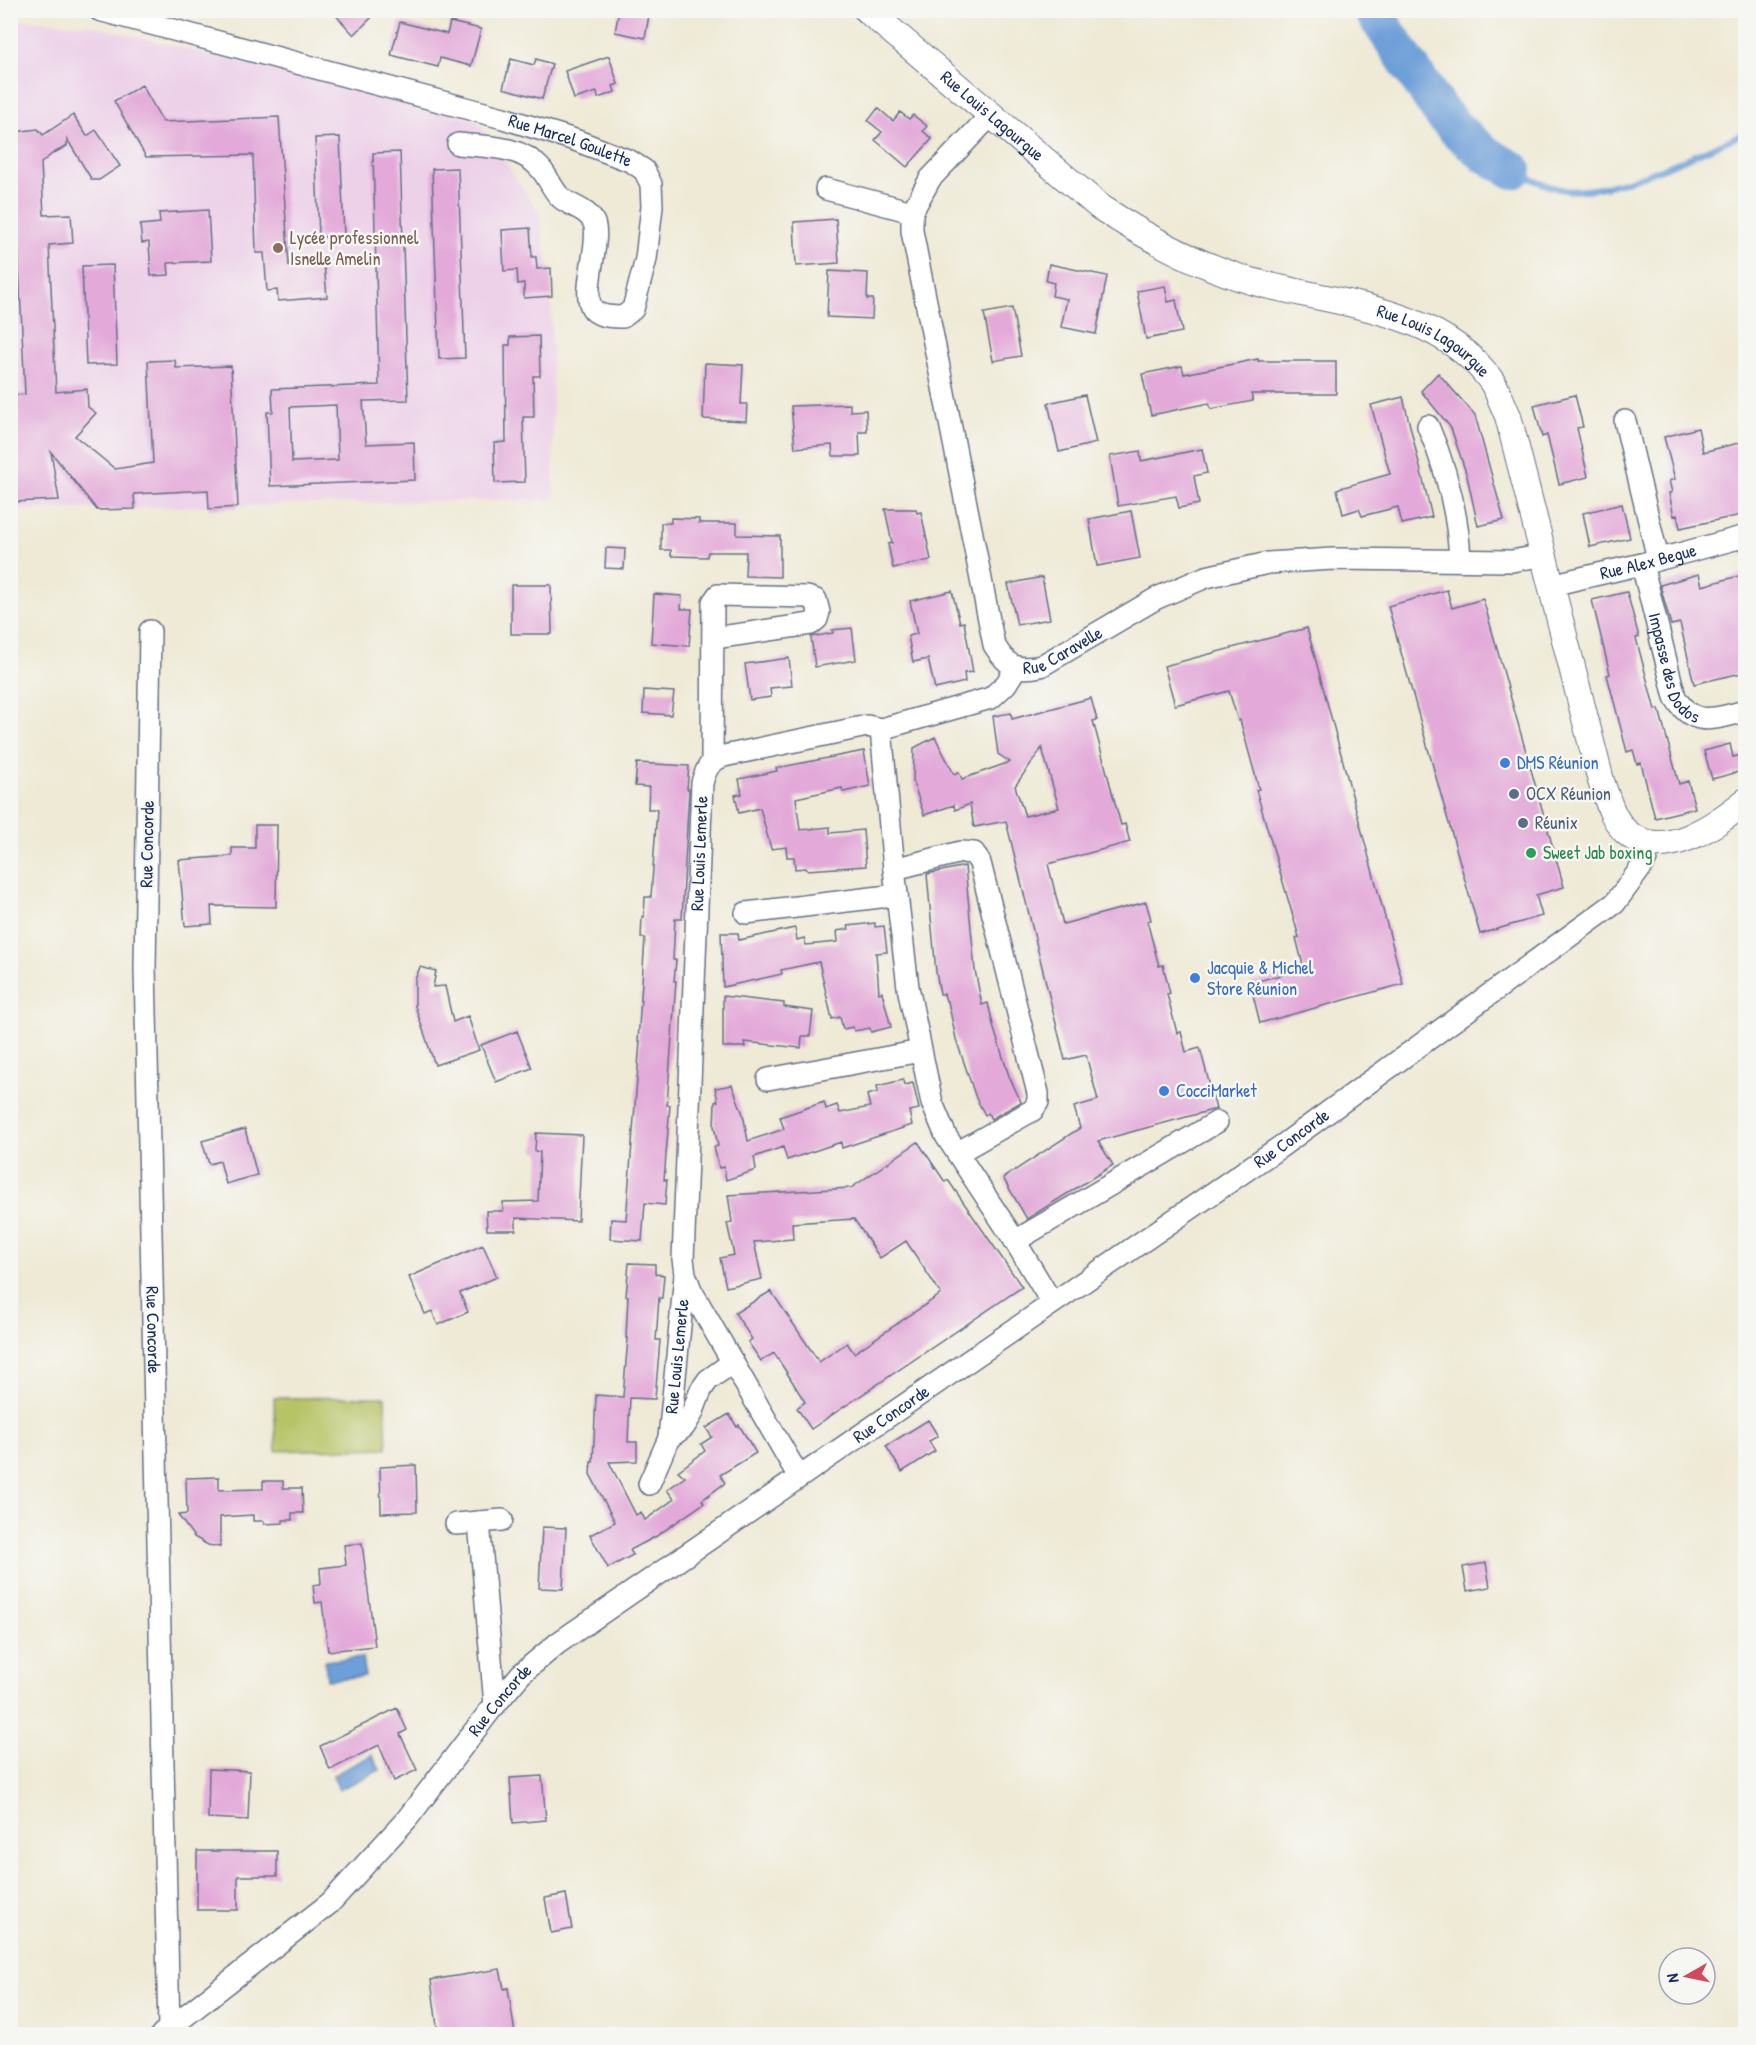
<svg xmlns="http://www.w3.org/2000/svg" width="1756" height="2045" viewBox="0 0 1756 2045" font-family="'Patrick Hand',sans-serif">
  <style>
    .built { fill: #edd1e9 }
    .green { fill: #b7c466; stroke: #697a62; stroke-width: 1.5 }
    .water { fill: #6d9fd8; stroke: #44679b; stroke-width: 1.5 }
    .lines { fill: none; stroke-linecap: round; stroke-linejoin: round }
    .stream { stroke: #6d9fd8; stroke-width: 6 }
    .river { stroke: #6d9fd8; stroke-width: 38 }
    .building { fill: #e3aad9; fill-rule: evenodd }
    .minor-casing { stroke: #657088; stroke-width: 24 }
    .major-casing { stroke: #657088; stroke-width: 28 }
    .minor { stroke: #fff; stroke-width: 21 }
    .major { stroke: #fff; stroke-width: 26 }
    .education-dot { fill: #8d6e63; stroke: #f6f6f2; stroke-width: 2 }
    .shop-dot { fill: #3f7fe0; stroke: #f6f6f2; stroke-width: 2 }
    .service-dot { fill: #5c6f8a; stroke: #f6f6f2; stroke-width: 2 }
    .leisure-dot { fill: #2e9e5b; stroke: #f6f6f2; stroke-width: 2 }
    .labels { text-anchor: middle; stroke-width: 5; stroke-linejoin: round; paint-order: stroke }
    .street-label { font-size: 18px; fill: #1b2f5e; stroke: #f6f6f2 }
    .education-label { font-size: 18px; fill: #785e54; stroke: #f6f6f2; text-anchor: start }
    .shop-label { font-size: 18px; fill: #366cbe; stroke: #f6f6f2; text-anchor: start }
    .service-label { font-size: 18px; fill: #4e5e75; stroke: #f6f6f2; text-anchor: start }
    .leisure-label { font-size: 18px; fill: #27864d; stroke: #f6f6f2; text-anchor: start }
  </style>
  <rect width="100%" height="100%" fill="#f6f6f2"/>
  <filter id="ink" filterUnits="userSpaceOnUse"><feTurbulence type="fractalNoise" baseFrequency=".0167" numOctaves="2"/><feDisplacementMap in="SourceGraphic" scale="12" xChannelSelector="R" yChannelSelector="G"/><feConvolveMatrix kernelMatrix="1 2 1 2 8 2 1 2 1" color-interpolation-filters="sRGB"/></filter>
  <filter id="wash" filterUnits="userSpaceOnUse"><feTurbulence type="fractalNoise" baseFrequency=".008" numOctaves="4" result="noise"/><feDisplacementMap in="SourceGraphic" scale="24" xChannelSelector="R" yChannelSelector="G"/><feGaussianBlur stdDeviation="1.35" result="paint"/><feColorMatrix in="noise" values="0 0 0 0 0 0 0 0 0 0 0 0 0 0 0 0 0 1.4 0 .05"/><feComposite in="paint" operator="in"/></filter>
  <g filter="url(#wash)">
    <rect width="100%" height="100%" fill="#efead6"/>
    <path class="built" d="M10,19L90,25L478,121L539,213L551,282L554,499L11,510Z"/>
    <path class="green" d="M385,1397L387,1448L276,1451L274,1398Z"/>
    <path class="water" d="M362,1657L365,1676L327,1680L325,1661Z
      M372,1755L380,1770L339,1790L333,1775Z"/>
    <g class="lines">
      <path class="stream" d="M1513,170C1530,178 1546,187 1565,190C1615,196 1699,152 1746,133"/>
      <path class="river" d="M1372,10L1440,111L1459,132L1485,154L1513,170"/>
    </g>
    <g id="blocks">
      <path class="building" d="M331,10H379L354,35Z
        M619,10L649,15L645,38L615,32Z
        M400,22L447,34L450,22L481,29L471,66L440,58L438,67L391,55Z
        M609,56L618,84L613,86L615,92L598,98L597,92L574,99L565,71Z
        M511,59L534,65L536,59L552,64L542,99L503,88Z
        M142,85L163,122L279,117L289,266L324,264L327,297L278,301L277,290L267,291L264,253H256L253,155L146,157L114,101Z
        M878,108L893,121L900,112L909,119L913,115L927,126L923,131L932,139L907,167L875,140L882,132L868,121Z
        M73,115L87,136L96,130L120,166L99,180H92L67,139V146L52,154L41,163L44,215L71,214L73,243L49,245L56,392L87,389L88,407L96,413L75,436L115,469L153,463L148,361L175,360L176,368L231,366L238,507L209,509L208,490L134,494L135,509L97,510L51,452L59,500L12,502L10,395L25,394L18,247H10V185H14L13,166L16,167L15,132L38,129L43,135Z
        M340,137L344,236L319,237L315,138Z
        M400,152L408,400L363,401L366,444L414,442L415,480L270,486L267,412H273L272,389L379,385L373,153ZM336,405L338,460L292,462L290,407Z
        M458,168L465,358L439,359L432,169Z
        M208,210L211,261L168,263L169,275L151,276L149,242L142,243L140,225L160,223L159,213Z
        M836,219L839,263L796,266L794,222Z
        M530,228L532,257H536L537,269L551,268L552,296L524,298V283L518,284L517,270L504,271L502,230Z
        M1049,264L1107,276L1096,334L1061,327L1067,299L1052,296L1054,283L1046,281Z
        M113,265L117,364L86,365L82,266Z
        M829,271L868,273L867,299H873L872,319L827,317Z
        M1165,286L1168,302L1176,300L1182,332L1146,339L1137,291Z
        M1012,308L1021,356L993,361L984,313Z
        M539,336L540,376H533L534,417H523L525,482L495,483L494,443L506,442L505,345H510V337Z
        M1258,359V361H1336V394H1251L1253,401L1211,409L1209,403L1151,415L1142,374L1182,366L1184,374Z
        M705,363L743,365L741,404H747L746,421L703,419Z
        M1438,373L1475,415L1504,520L1478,526L1467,476L1451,428L1421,391Z
        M1085,395L1096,443L1059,452L1048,403Z
        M1575,395L1583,427L1577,428L1588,477L1559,484L1547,435L1542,437L1534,405Z
        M1403,397L1432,517L1402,524L1398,507L1362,516L1359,509L1343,514L1337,489L1390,474L1371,405Z
        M850,404V411L866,410L867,432H859L860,456H833L832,445L795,448L791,406Z
        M1698,428L1703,452L1746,441V514L1680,528L1677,515L1674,516L1669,493L1672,492L1669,481L1675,479L1664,437Z
        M1202,449L1207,473L1194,476L1199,504L1179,508L1176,496L1118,506L1110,456L1140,451L1141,461Z
        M1622,504L1630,538L1590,547L1583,513Z
        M885,509H916L917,513L921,512L931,560L893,568L888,544L892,543Z
        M1131,511L1140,558L1097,566L1089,519Z
        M671,518L699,519V523H737V535L780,536V577L745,576L746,552H708L707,557L671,556V550H661V523H671Z
        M606,548L625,549L624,569L605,568Z
        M1699,574L1702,586L1746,574V672L1694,684L1680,623L1671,625L1660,585Z
        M1042,577L1050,619L1017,625L1008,584Z
        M511,585H551L552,634H511Z
        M1447,590L1452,608L1483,599L1564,887L1536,895L1542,916L1480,934L1388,606Z
        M952,591L960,623L964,622L973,672L964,673L965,682L935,689L928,659L913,662L908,636L917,634L910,601Z
        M1627,592L1639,637L1636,638L1655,710L1659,709L1679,784L1688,781L1695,808L1655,818L1641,763L1637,764L1633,750L1627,752L1607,675L1610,674L1592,600Z
        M654,594L682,596L681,609H692L689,646L651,643Z
        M852,628L856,660L815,667L811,637L833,633L832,630Z
        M1307,628L1403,984L1260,1023L1250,983L1304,969L1296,938L1299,937L1256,790L1259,789L1240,720L1238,721L1229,691L1175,705L1164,666Z
        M789,658L792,686L770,688L771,697L750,700L745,664Z
        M644,690L674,692L671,715L643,713Z
        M1091,698L1097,720L1093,721L1121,825L1125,824L1130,842L1048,864L1063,924L1146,902L1151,920L1147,921L1159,966L1163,965L1170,993L1167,994L1177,1033L1181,1032L1186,1052L1200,1048L1216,1109L1098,1141L1113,1165L1027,1219L1003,1178L1080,1128L1074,1107L1098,1100L1086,1055L1065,1060L1006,821L974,827L970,804L955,810L954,805L924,815L913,782L914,748L935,737L954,774L959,772L962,779L1010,762L998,754L993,716L1011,713L1012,719ZM1042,748L1059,808L1025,816L1015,786Z
        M1730,744L1733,757L1746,754V770L1712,779L1704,751Z
        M864,751L870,786L843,792L842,788L796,798L800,830L830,827V833L863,830L866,866L807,870L806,868L795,869L794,857H787L786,847L771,849L760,808L739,813L735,795L742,794L739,779L777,771L776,768Z
        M637,763L689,766L687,789H689L682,919H675L673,960H676L674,981H676L667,1105H670L664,1180H667L665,1205L645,1203L642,1241L610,1239L611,1219L626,1220L640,1041H638L645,938H641L642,917H644L645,897H651L657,809H648L649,787L635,786Z
        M255,825H277L276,907L211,906L212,924L185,926L179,860L232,856V848H255Z
        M965,866L975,970L982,1005L988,1003L994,1029L1009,1076L1021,1102L991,1119L988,1113L985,1115L976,1098L956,1039L948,1001H946L944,994H940L936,972L927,874Z
        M875,923V927L884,926L887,952L876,953L879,993L882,992L891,1027L871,1032L870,1028L854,1031L853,1027L843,1029L840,1017L832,1019L819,962L781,970L782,974L723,987L721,933H738L739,940L795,928L797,940L804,938L806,945L838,942L837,931L849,929L848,926Z
        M420,967L436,971L433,987L445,986L453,1022L468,1016L479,1050L435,1065L415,1006V980Z
        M723,996L784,1003V1007L813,1011L810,1036H802L801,1048L744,1042L745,1047H723Z
        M517,1031L532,1068L496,1082L481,1045Z
        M903,1080L904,1085L913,1083L919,1109L909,1111L912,1125L842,1148L841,1142L787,1160L783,1147L754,1157L756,1170L726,1180L724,1167L719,1168L714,1147L718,1146L714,1126L715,1102L718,1101L715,1088L732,1085L743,1114L748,1141L784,1129L780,1117L824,1102L826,1109L837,1105L840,1113L870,1107L867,1095L878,1092L877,1086Z
        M245,1129L257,1175L226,1184L220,1161L209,1164L202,1141Z
        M536,1133L582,1135L578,1221L516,1218V1230H487L486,1211H503V1202L538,1201L540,1152L535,1151Z
        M918,1142L945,1182L948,1180L1022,1287L811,1429L797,1408L805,1402L787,1373L774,1353L761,1361L748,1342L752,1339L735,1313L771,1291L819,1362L847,1343L854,1353L941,1294L906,1241L880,1258L854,1219L792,1223L793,1239L754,1242L762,1279L726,1287L720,1258L734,1255L727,1223L732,1222L728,1195L851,1188Z
        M483,1245L497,1277L460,1293L468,1312L438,1325L432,1311L425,1314L409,1277Z
        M629,1263L655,1264V1274L664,1275L662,1298H659L656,1340H660L655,1399L630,1398L628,1442H637V1461L609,1462L636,1515L641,1512L645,1520L674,1499L667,1490L685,1477L678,1471L705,1451L701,1444L712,1437L706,1428L729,1414L737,1427L739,1425L756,1453L720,1475L725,1483L702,1500L704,1503L655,1537L630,1550L633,1555L608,1568L590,1535L615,1522L590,1474L591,1462H593L596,1395L623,1397L628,1338H626L628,1296H626Z
        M928,1420L938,1436L929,1441L935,1451L902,1472L886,1446Z
        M416,1465L417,1512L381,1513L380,1467Z
        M219,1477V1490L263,1489V1481H283V1488H302L303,1513H292V1520H283V1523L264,1524V1521H253V1515L220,1517V1547L208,1545L194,1537L178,1515L187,1514L186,1478Z
        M542,1527L566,1528L563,1589L539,1588Z
        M362,1543L375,1646L328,1651L322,1602L315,1603L313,1585L321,1584L320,1568L346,1565L344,1545Z
        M1486,1563L1490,1587L1467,1591L1463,1567Z
        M397,1708L407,1730L400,1734L417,1770L394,1781L379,1745L330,1770L320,1746Z
        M209,1769L250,1771L248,1820L208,1818Z
        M542,1776L546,1820L513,1823L510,1778Z
        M197,1851H277V1876H238V1910H197Z
        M566,1894L572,1929L551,1933L545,1898Z
        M500,1969L504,1989L508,1988L515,2034H438L431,1980Z"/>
    </g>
  </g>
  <g filter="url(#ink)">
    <use href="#blocks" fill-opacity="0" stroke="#657088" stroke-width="1.5"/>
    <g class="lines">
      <defs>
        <g id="minor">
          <path id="s1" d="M99,10L503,118L575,140L630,161L644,170L651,184L652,206L646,259L633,309L623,317C614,317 603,317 596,312C577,300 602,244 594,223C588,209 572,207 561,198C552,190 548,176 540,168C520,145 486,147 458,144"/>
          <path id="s2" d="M990,116L930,179L912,212V231L994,645C1008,667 1015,671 1041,666L1157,598L1206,577L1268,563L1333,559L1512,561L1544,555"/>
          <path d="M826,189L912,212"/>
          <path d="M1625,421L1658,559"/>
          <path d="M1428,426C1446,468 1458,514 1460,560"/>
          <path id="s3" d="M1642,564L1675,697C1693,729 1716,718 1746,711"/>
          <path id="s4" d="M1551,585L1642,564L1746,536"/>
          <path id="s5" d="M150,631L145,968L169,2029"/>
          <path d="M881,729L894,869L908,987L932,1103L946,1136L1015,1241L1052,1303"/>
          <path d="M712,760L713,602L718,595L807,597L816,600L819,612L817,619L811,624L714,638"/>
          <path d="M894,869L961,852L974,853L980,863L1038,1093V1102L1033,1110L957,1153"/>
          <path d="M746,913L897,895"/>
          <path d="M768,1079L921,1051"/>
          <path d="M1015,1241L1217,1122"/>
          <path id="s6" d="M669,1438L685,1275"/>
          <path id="s7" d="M799,1477L691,1290L685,1274L683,1259L702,783C706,768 710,761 724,756L867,726L881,729L991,698L1006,684L1016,668"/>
          <path d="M649,1484L669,1438L684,1427L692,1414L701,1390L708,1380L733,1362"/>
          <path d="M479,1522L495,1705"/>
          <path d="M456,1524L502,1520"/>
          <path id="s8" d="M162,2034L330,1903L407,1819L489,1712L521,1674L558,1643L1283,1145L1615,903L1643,865L1646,859L1648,843"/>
        </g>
        <g id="major">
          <path id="s9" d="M867,10L1100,207C1147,238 1197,265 1251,281C1332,304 1436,306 1490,379C1498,389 1502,404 1508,416L1601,781C1607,798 1612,818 1625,831C1661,865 1716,825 1746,801"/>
        </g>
      </defs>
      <use href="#minor" class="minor-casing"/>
      <use href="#major" class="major-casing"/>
      <use href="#minor" class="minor"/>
      <use href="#major" class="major"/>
    </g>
  </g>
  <circle class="education-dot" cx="278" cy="248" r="6"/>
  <g class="shop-dot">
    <circle cx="1505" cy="763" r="6"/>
    <circle cx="1195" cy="978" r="6"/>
    <circle cx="1164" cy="1091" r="6"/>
  </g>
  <g class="service-dot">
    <circle cx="1514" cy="794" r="6"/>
    <circle cx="1523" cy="823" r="6"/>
  </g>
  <circle class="leisure-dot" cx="1531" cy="853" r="6"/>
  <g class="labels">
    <g class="street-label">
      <text dy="6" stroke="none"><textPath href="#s9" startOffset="164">Rue Louis Lagourgue</textPath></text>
      <text dy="6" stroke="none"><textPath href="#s1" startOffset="489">Rue Marcel Goulette</textPath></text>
      <text dy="6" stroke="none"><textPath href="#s9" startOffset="668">Rue Louis Lagourgue</textPath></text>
      <text dy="6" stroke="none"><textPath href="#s4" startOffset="100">Rue Alex Begue</textPath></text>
      <text dy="6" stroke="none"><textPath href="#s2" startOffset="648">Rue Caravelle</textPath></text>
      <text dy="6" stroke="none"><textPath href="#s3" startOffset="110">Impasse des Dodos</textPath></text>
      <text transform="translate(147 844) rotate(-89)" y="6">Rue Concorde</text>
      <text dy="6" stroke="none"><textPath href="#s7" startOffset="654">Rue Louis Lemerle</textPath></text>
      <text dy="6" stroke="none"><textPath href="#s8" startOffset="1450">Rue Concorde</textPath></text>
      <text dy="6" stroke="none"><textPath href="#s5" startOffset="699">Rue Concorde</textPath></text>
      <text dy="6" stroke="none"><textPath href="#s6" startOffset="82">Rue Louis Lemerle</textPath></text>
      <text dy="6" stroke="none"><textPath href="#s8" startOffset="964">Rue Concorde</textPath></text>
      <text dy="6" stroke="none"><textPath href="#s8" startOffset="478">Rue Concorde</textPath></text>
    </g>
    <g class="education-label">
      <text x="290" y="244">Lycée professionnel<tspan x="290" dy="21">Isnelle Amelin</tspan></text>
    </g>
    <g class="shop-label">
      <text x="1517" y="769">DMS Réunion</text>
      <text x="1207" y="974">Jacquie &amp; Michel<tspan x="1207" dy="21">Store Réunion</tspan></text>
      <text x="1176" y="1097">CocciMarket</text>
    </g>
    <g class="service-label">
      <text x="1526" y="800">OCX Réunion</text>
      <text x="1535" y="829">Réunix</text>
    </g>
    <g class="leisure-label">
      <text x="1543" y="859">Sweet Jab boxing</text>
    </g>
  </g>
  <rect width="1756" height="2045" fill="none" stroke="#f6f6f2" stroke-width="36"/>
  <g transform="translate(1687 1976) rotate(261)"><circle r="28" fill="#f6f6f2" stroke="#9ea6b7" stroke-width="1.5"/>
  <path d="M0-4.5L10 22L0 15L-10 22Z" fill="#d1495b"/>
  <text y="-9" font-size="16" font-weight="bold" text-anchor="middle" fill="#1b2f5e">N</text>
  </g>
</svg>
